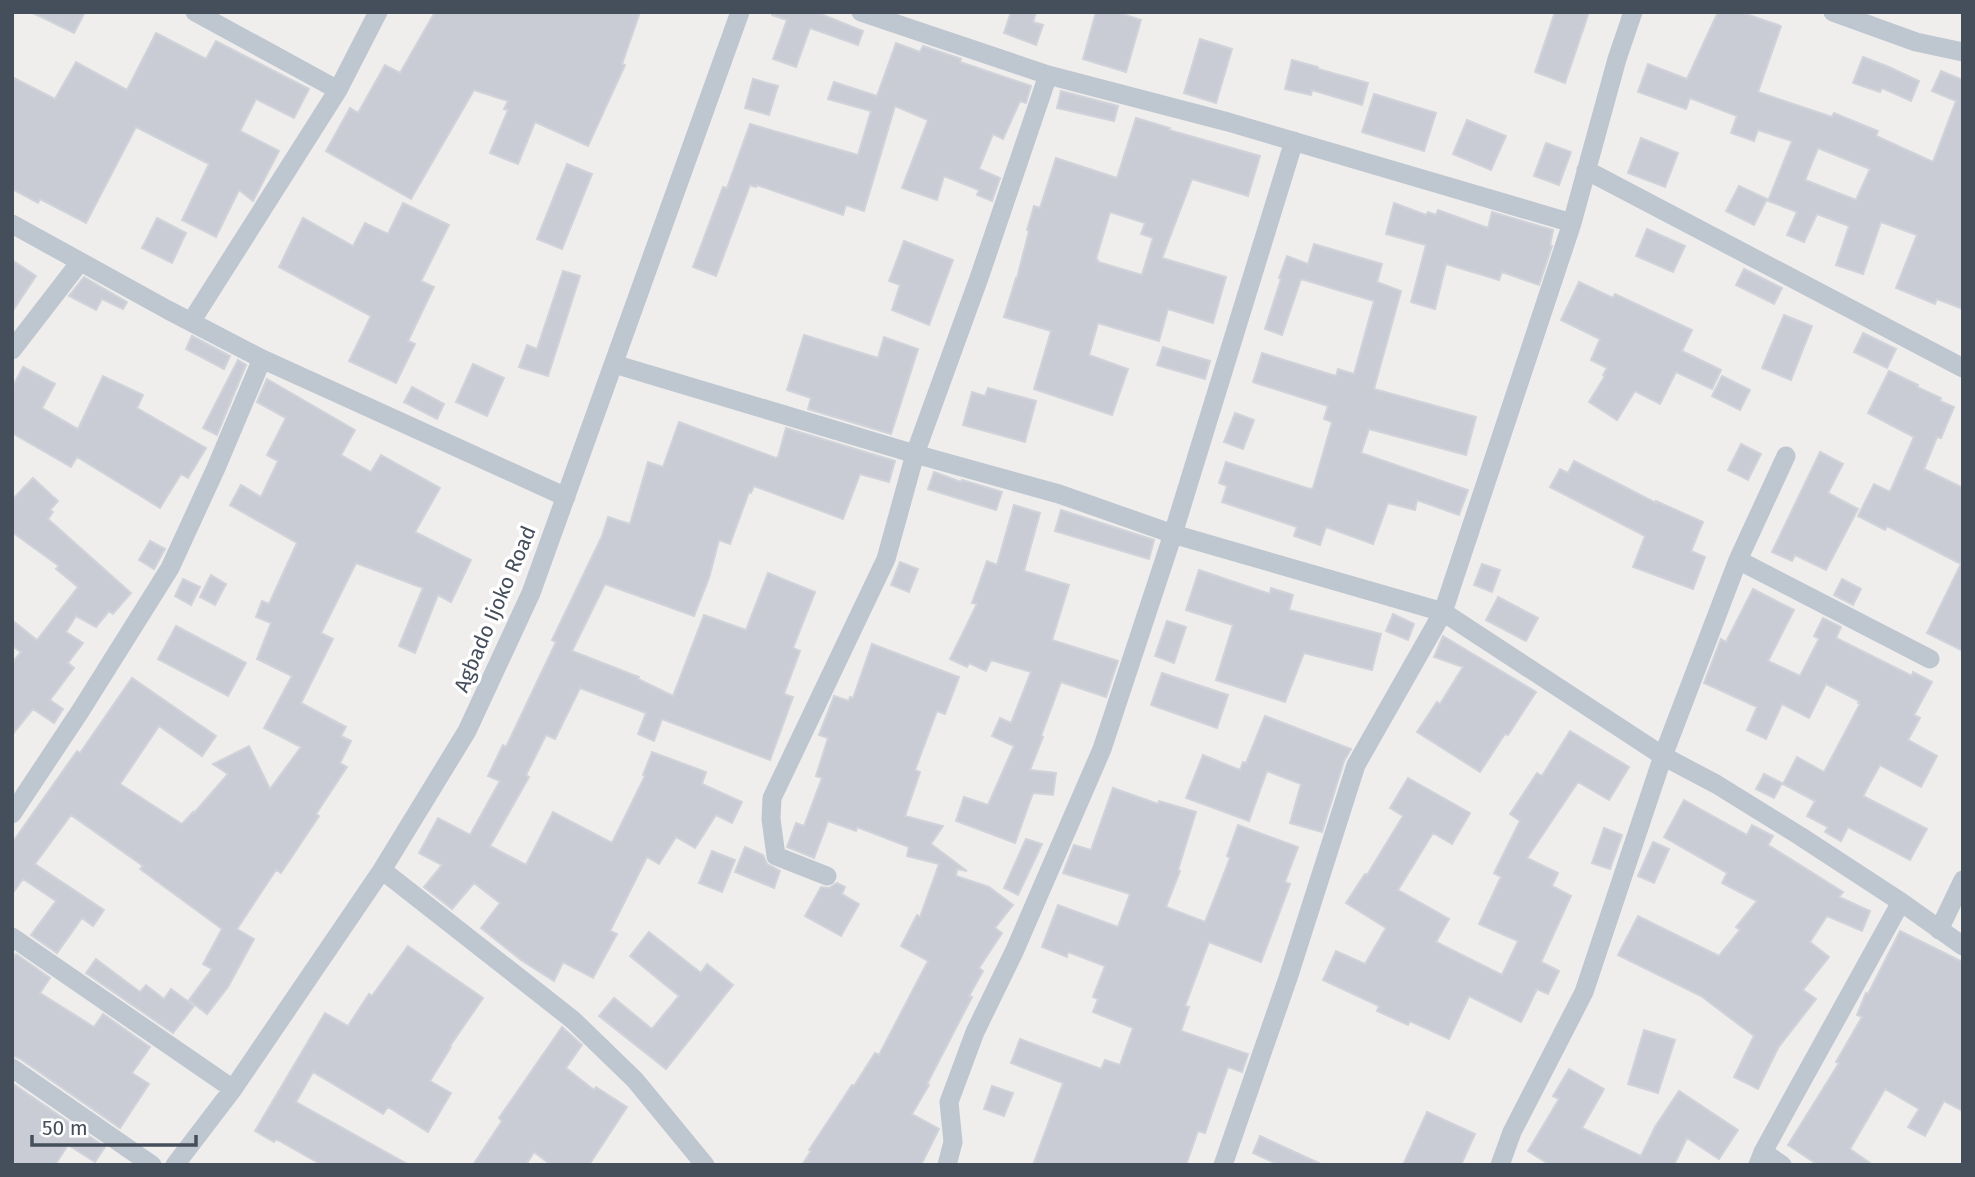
<svg xmlns="http://www.w3.org/2000/svg" width="1975" height="1177" viewBox="0 0 1975 1177" font-family="'Fira Sans',sans-serif">
  <style>
    .building { fill: #c9ccd4; stroke: #d1d3da; stroke-width: 2; fill-rule: evenodd }
    .lines { fill: none; stroke-linecap: round; stroke-linejoin: round }
    .minor { stroke: #bec6d0; stroke-width: 19 }
    .labels { text-anchor: middle; stroke-width: 7; stroke-linejoin: round; paint-order: stroke }
    .street-label { font-size: 21px; fill: #454e5b; stroke: #fff }
  </style>
  <rect width="100%" height="100%" fill="#f0eeed"/>
  <path class="building" d="M31,12H85L74,33Z
    M435,12H640L622,64L625,65L588,146L535,122L518,164L490,153L508,110L504,109L508,101L474,90L411,199L326,151L350,108L358,113L385,65L400,73Z
    M772,12H816L863,31L858,45L810,28L796,67L773,59L787,20L772,15Z
    M1011,12H1036L1033,22L1043,25L1036,45L1004,33Z
    M1096,12H1116L1141,20L1126,72L1083,59Z
    M1555,12H1589L1565,83L1535,72Z
    M1718,12H1740L1781,26L1758,92L1832,117L1834,113L1878,131L1876,136L1933,162L1956,101L1932,91L1941,71L1963,80V309L1937,299L1935,304L1896,288L1917,235L1881,222L1863,274L1836,265L1849,226L1817,214L1804,242L1787,235L1797,212L1768,201L1792,141L1758,130L1754,141L1731,133L1737,116L1690,98L1686,109L1638,92L1648,64L1687,79ZM1818,148L1870,169L1856,200L1805,180Z
    M156,33L206,59L216,41L309,89L294,118L256,99L240,131L279,151L253,201L239,190L216,237L182,220L209,164L136,127L86,223L40,199L38,203L12,189V77L55,99L76,62L127,90Z
    M1200,39L1232,49L1216,103L1184,93Z
    M896,43L920,52L923,46L961,59L960,62L1031,86L1026,103L1020,101L1003,139L993,134L979,169L1000,178L992,201L977,195L979,190L944,176L937,200L902,188L928,120L895,106L864,211L846,205L843,215L757,185L756,187L750,185L716,276L693,267L723,187L727,188L750,124L858,155L871,111L828,99L834,82L877,96Z
    M1863,57L1889,67L1919,81L1911,101L1882,88L1880,92L1853,83Z
    M1292,60L1318,67V69L1368,83L1362,105L1312,90L1311,95L1285,89Z
    M753,79L778,86L769,115L745,108Z
    M1061,91L1118,106L1114,121L1057,108Z
    M1374,94L1436,113L1424,151L1362,132Z
    M1136,118L1170,128L1169,130L1260,156L1248,196L1192,179L1162,258L1226,277L1213,323L1168,309L1159,341L1098,323L1089,355L1128,369L1112,415L1034,389L1051,331L1004,317L1016,278H1017L1029,231L1027,230L1034,206L1040,208L1056,158L1117,178ZM1110,212L1145,223L1141,234L1153,238L1142,275L1098,262V260L1096,259Z
    M1467,120L1506,136L1491,170L1453,154Z
    M1641,138L1678,153L1665,187L1628,173Z
    M1546,143L1571,152L1559,185L1534,176Z
    M567,164L592,174L562,249L537,239Z
    M1739,186L1767,199L1754,225L1726,211Z
    M403,203L449,225L421,281L434,287L408,341L415,344L396,383L349,361L371,316L279,267L303,218L353,246L365,223L388,234Z
    M1394,203L1426,215L1428,212L1436,215L1438,210L1488,228L1492,212L1553,230L1550,245L1552,246L1539,285L1502,272L1499,280L1446,264L1435,309L1411,302L1426,245L1386,234Z
    M157,218L186,233L172,263L142,248Z
    M1647,229L1685,246L1673,272L1636,256Z
    M904,241L953,260L929,325L892,310L900,285L889,281Z
    M1314,244L1382,264L1377,282L1401,291L1374,389L1476,417L1466,455L1369,429L1361,453L1468,490L1459,515L1417,500L1415,510L1388,503L1373,544L1326,527L1320,545L1294,536L1297,527L1222,502L1227,486L1219,483L1226,462L1310,489L1313,488L1332,422L1324,419L1328,406L1253,382L1262,353L1336,376L1338,369L1354,374L1374,301L1301,279L1282,335L1265,329L1281,279L1279,278L1287,256L1308,264Z
    M12,260L36,276L12,312Z
    M1744,269L1782,288L1774,304L1736,285Z
    M563,271L580,276L548,376L519,367L527,345L537,349Z
    M84,277L127,302L123,309L102,299L96,310L69,296Z
    M1579,282L1613,298L1615,294L1692,330L1682,351L1721,370L1712,389L1676,372L1660,404L1635,391L1617,420L1589,402L1605,376L1603,375L1607,368L1591,360L1600,339L1561,320Z
    M1784,315L1812,326L1791,380L1762,368Z
    M1863,333L1896,349L1887,368L1854,352Z
    M804,335L878,358L884,337L918,349L891,434L808,409L811,398L787,390Z
    M192,336L230,356L224,369L186,349Z
    M1163,347L1210,361L1205,379L1157,365Z
    M238,360L246,365L217,435L203,428Z
    M473,364L504,378L487,416L456,402Z
    M23,367L55,384L42,408L78,429L103,376L143,395L137,408L206,448L188,478L181,474L160,508L77,457L71,467L12,433V388Z
    M1889,371L1918,385L1917,387L1941,398L1940,401L1954,407L1941,438L1937,437L1924,469L1963,488V651L1927,633L1961,564L1887,526L1885,530L1858,516L1874,484L1890,492L1914,437L1868,413Z
    M1722,376L1750,390L1740,410L1712,396Z
    M267,379L355,430L341,455L371,472L381,455L440,488L415,532L471,560L451,602L438,595L415,653L399,646L423,588L356,563L321,633L333,639L301,703L346,727L341,736L351,741L340,763L347,767L316,814L319,816L281,873L276,870L237,929L254,939L228,987L207,1014L189,1000L212,969L203,964L222,929L140,869L143,866L71,815L35,864L104,910L93,926L82,918L57,953L31,935L56,901L23,879L12,894V843L77,751L80,753L132,678L216,736L202,756L159,726L120,784L182,824L193,812L194,813L228,774L213,764L249,746L270,789L301,747L264,728L292,676L257,659L271,623L256,617L262,601L269,604L297,543L230,505L241,485L261,497L278,461L267,455L286,418L257,402Z
    M412,387L444,404L437,419L404,402Z
    M988,388L1036,401L1025,442L963,425L972,392L985,396Z
    M1235,413L1254,420L1243,449L1224,442Z
    M679,422L776,458L778,457L786,428L895,461L889,482L860,474L843,519L754,486L751,493L749,492L730,544L719,540L709,578L694,616L605,584L572,651L639,677L638,679L673,696L704,615L746,630L768,573L815,592L793,648L800,651L784,694L793,697L770,760L662,719L654,741L638,734L646,713L580,688L555,739L546,735L526,775L529,777L490,846L526,865L553,812L612,843L645,776L643,775L652,752L706,772L702,784L742,802L732,823L716,815L695,848L676,837L659,864L647,857L610,931L617,934L593,978L563,962L554,981L521,960L481,928L500,903L474,883L452,909L424,887L442,865L419,853L438,818L470,835L500,781L488,776L503,745L506,747L556,642L552,640L602,536L608,517L630,524L648,462L663,467Z
    M1741,444L1761,454L1748,480L1728,470Z
    M1820,452L1843,464L1828,493L1858,509L1826,570L1795,555L1792,561L1772,552Z
    M1574,461L1656,503V501L1703,522L1691,551L1705,557L1693,589L1633,567L1645,536L1550,487L1560,469L1568,473Z
    M934,472L961,482L962,480L1002,492L996,510L928,489Z
    M33,478L58,501L50,510L53,512L48,519L131,593L113,614L109,611L96,627L76,616L66,632L83,643L68,663L74,668L50,700L63,709L54,723L33,709L12,735V663L21,652L12,646V620L37,640L78,587L56,569L59,566L12,532V500Z
    M1014,505L1040,513L1024,571L1069,585L1052,640L1118,661L1106,697L1061,682L1041,736L1043,737L1030,770L1056,773L1053,795L1033,793L1015,843L956,821L964,797L988,805L1014,746L992,736L1000,718L1011,723L1031,672L991,660L986,671L969,663L967,667L950,659L977,604L972,603L987,561L997,565Z
    M1061,510L1154,540L1149,559L1055,531Z
    M150,541L165,549L154,569L139,560Z
    M900,562L918,569L909,592L891,585Z
    M1482,564L1500,570L1492,592L1474,585Z
    M1199,570L1270,594L1271,588L1293,595L1289,610L1381,634L1372,670L1304,653L1285,702L1216,680L1233,625L1186,610Z
    M211,575L226,584L215,605L200,597Z
    M183,579L200,587L191,605L175,596Z
    M1842,579L1861,589L1853,605L1834,595Z
    M1753,589L1794,610L1768,661L1800,676L1819,639L1814,636L1823,618L1841,627L1836,638L1912,676L1913,672L1932,682L1914,715L1920,718L1908,740L1937,756L1921,787L1880,765L1863,796L1927,829L1910,860L1848,827L1841,841L1825,832L1828,827L1807,816L1815,801L1783,784L1797,757L1824,772L1860,704L1858,703L1859,701L1826,684L1809,718L1782,704L1766,739L1747,730L1757,707L1704,683L1721,639L1726,642Z
    M1498,597L1538,618L1526,641L1486,620Z
    M1393,614L1414,624L1408,640L1386,631Z
    M1167,621L1186,627L1174,663L1155,656Z
    M176,626L246,663L228,696L158,659Z
    M1443,636L1536,692L1508,735L1505,734L1480,772L1417,732L1437,702L1440,704L1463,667L1434,657Z
    M872,644L959,677L945,714L937,711L915,770L920,772L905,816L943,826L931,844L967,871L957,869L956,876L989,887L1013,905L995,928L1002,933L979,968L983,971L969,996L972,997L927,1084L929,1085L912,1114L939,1129L921,1165H802L811,1151L809,1150L852,1085L854,1086L875,1053L879,1055L928,961L901,946L917,915L920,917L939,864L907,856L909,847L857,827L856,831L828,821L814,858L787,847L796,823L804,826L822,778L816,776L828,738L819,735L833,699L834,696L849,701L850,697L853,698Z
    M1162,673L1228,695L1217,728L1151,705Z
    M1265,716L1351,749L1344,761L1322,832L1290,823L1301,784L1267,771L1249,821L1186,798L1203,755L1240,770L1243,762L1246,763Z
    M1570,731L1629,767L1609,800L1578,782L1527,858L1558,873L1552,886L1571,896L1541,962L1559,971L1548,994L1537,989L1521,1022L1469,996L1449,1039L1410,1021L1408,1025L1377,1011L1379,1006L1323,980L1336,951L1365,964L1386,928L1346,903L1365,874L1367,875L1403,816L1390,808L1408,778L1470,813L1452,844L1433,833L1398,890L1449,919L1436,942L1502,975L1518,941L1479,924L1501,877L1494,873L1520,821L1510,814L1537,773L1542,776Z
    M1764,774L1782,783L1774,798L1756,789Z
    M1113,788L1158,804L1159,801L1196,812L1178,870L1180,871L1166,907L1205,922L1230,858L1227,856L1238,825L1298,847L1285,882L1290,884L1261,962L1209,942L1185,1006L1189,1007L1181,1031L1248,1054L1242,1072L1228,1067L1205,1133L1198,1131L1186,1165H1033L1063,1083L1011,1063L1020,1039L1101,1069L1105,1060L1120,1065L1133,1028L1093,1012L1098,999L1093,997L1105,966L1068,952L1067,957L1042,947L1058,905L1118,927L1130,894L1063,873L1074,845L1091,850Z
    M1684,800L1747,835L1752,825L1773,836L1768,845L1843,892L1839,897L1870,911L1862,931L1827,916L1810,942L1829,957L1803,990L1816,999L1778,1048L1758,1089L1734,1077L1754,1036L1701,996L1618,955L1638,916L1719,956L1740,930L1736,927L1757,901L1722,883L1727,873L1664,837Z
    M1604,828L1622,835L1610,869L1592,863Z
    M1026,839L1042,844L1018,895L1004,888Z
    M1653,842L1669,849L1654,883L1638,876Z
    M745,847L763,855L767,864L780,871L774,888L735,872Z
    M712,851L735,860L722,892L699,883Z
    M837,883L845,887L842,894L859,904L841,936L805,916L821,887L829,888Z
    M1900,931L1963,962V1111L1944,1101L1925,1136L1908,1127L1919,1109L1885,1089L1850,1149L1873,1165H1818L1788,1145L1839,1063L1836,1062L1862,1017L1857,1015L1866,993L1868,994Z
    M649,932L701,973L707,964L733,985L666,1069L599,1016L614,998L652,1029L679,996L630,956Z
    M408,946L483,998L450,1046L451,1047L430,1081L451,1093L428,1132L388,1107L383,1114L313,1072L296,1102L409,1165H322L276,1139L274,1142L255,1131L325,1013L348,1026L369,994L372,996Z
    M16,954L50,978L40,993L94,1027L103,1014L150,1047L132,1073L149,1084L120,1128L19,1058L12,1056V959Z
    M96,959L140,992L146,985L164,999L171,989L194,1006L173,1033L86,973Z
    M562,1027L582,1045L566,1068L594,1090L596,1087L627,1107L589,1165H551L534,1152L526,1165H473L502,1121L499,1118Z
    M1644,1030L1675,1040L1658,1093L1628,1084Z
    M1569,1069L1604,1089L1582,1128L1641,1156L1655,1127L1679,1091L1738,1130L1719,1159L1687,1138L1674,1165H1550L1528,1151L1559,1099L1553,1096Z
    M12,1083L105,1147L95,1162L68,1145L55,1165H12Z
    M992,1086L1013,1093L1004,1116L984,1109Z
    M1427,1112L1475,1134L1461,1165H1403Z
    M1260,1136L1323,1165H1279L1253,1153Z"/>
  <g class="lines">
    <path class="minor" d="M195,12L338,90
      M861,12L1048,75L1228,122L1572,223
      M1833,12L1916,42L1963,52
      M1586,170L1963,368
      M12,224L168,310L262,359L566,497
      M191,322L338,90L378,12
      M12,350L80,262
      M614,364L915,454L1059,494L1173,534L1443,612L1663,756L1716,784L1800,836L1901,902L1963,946
      M1738,560L1930,659
      M12,814L81,710L170,568L216,468L262,359
      M382,870L573,1020L635,1080L705,1165
      M827,876L776,856L771,819L772,798L886,559L915,454L979,278L1048,75
      M1939,930L1963,880
      M12,937L233,1089
      M12,1068L152,1165
      M1763,1152L1782,1165
      M175,1165L233,1089L382,870L467,731L531,593L740,12
      M947,1165L953,1142L949,1102L975,1032L1014,952L1102,749L1173,534L1294,141
      M1223,1165L1288,978L1356,765L1443,612L1572,223L1617,59L1633,12
      M1500,1165L1512,1132L1584,992L1663,756L1738,560L1786,456
      M1758,1165L1763,1152L1792,1099L1901,902"/>
  </g>
  <g class="labels">
    <g class="street-label">
      <text transform="translate(495 609) rotate(-67)" y="7">Agbado Ijoko Road</text>
    </g>
  </g>
  <rect width="1975" height="1177" fill="none" stroke="#454e5b" stroke-width="28"/>
  <path d="M32 1135v10h164v-10" fill="none" stroke="#454e5b" stroke-width="3.5"/>
  <text x="42" y="1135" font-size="21" fill="#454e5b" stroke="#ffffff" stroke-width="5" paint-order="stroke">50 m</text>
</svg>
